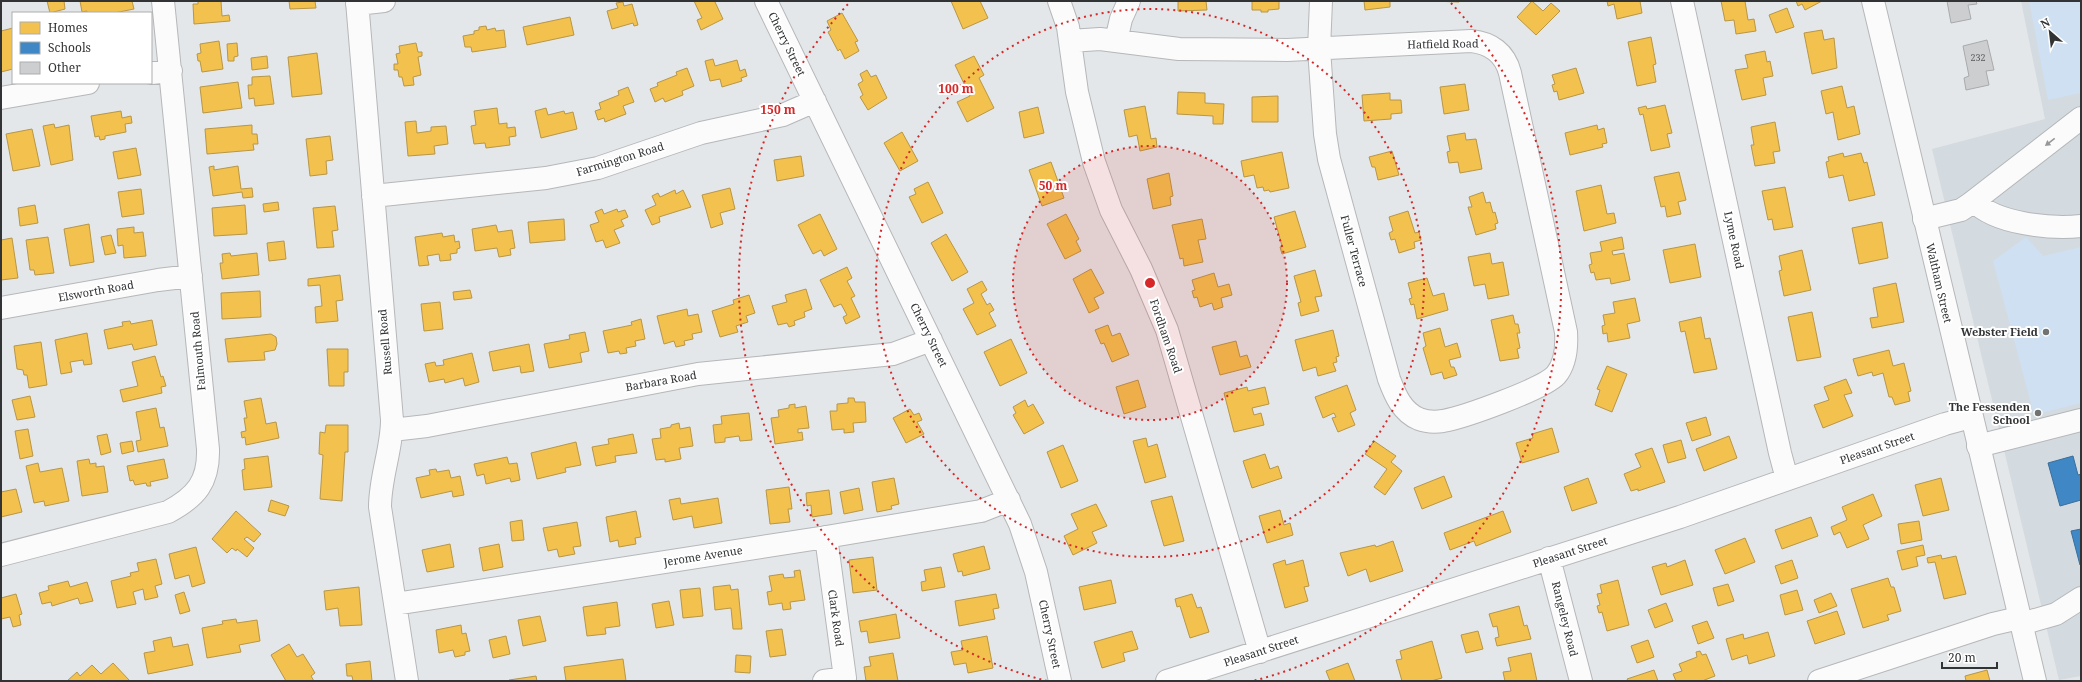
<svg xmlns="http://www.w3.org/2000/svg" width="2082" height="682" viewBox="0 0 2082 682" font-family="'Noto Serif',serif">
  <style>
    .built { fill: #d3dae0 }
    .green { fill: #cee0f1 }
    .homes { fill: #f2c14e; stroke: #b89646 }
    .schools { fill: #3f88c5; stroke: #3b6e9a }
    .building { fill: #ccced0; stroke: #a8aaab }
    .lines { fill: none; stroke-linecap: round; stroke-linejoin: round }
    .minor-casing { stroke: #b5b7b8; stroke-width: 24 }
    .major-casing { stroke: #b5b7b8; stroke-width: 24 }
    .minor { stroke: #fbfbfc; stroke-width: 22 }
    .major { stroke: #fbfbfc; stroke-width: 22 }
    .oneway { fill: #969798 }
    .ring { fill: none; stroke: #d62828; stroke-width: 2; stroke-dasharray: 2 4 }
    .poi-dot { fill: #707274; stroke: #fff; stroke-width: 1.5 }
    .labels { text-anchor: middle; stroke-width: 4; stroke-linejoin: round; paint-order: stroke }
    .number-label { font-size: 9px; fill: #585a5c }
    .street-label { font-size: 11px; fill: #313335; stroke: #fff }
    .poi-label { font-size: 11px; font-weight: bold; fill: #313335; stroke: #fff; text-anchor: end }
    .centre { fill: #d62828; stroke: #fff; stroke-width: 2 }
    .ring-label { font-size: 12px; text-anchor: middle; font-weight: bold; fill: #d62828; stroke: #fff; stroke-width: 4; stroke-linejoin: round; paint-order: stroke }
  </style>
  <rect width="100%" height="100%" fill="#e4e7e9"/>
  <path class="built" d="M2021,1H2081V676L2059,680L1932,149L2045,119Z"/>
  <path class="green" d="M2029,1H2081V93L2048,100Z
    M2026,237L2043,256L2081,247V403L2034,415L1993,261Z"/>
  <path class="homes" d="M47,1H64L65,9L50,13Z
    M80,1H132L134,9L114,13H87V11L82,12Z
    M198,1H221L222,16L229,15L230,21L194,24L193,4H198Z
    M289,1H315L316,8L290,9Z
    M694,1H717L715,2L723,19L701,30L697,20L702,18Z
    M951,1H980L988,18L963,29Z
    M1178,1H1206L1207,10L1178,11Z
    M1252,1H1279V9L1268,10V12H1261V10H1252Z
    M1364,1H1390V7L1365,10Z
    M1432,1H1459V2Z
    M1532,1L1543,11L1551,3L1560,11L1536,35L1517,17Z
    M1607,1H1640L1642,13L1617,19L1614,4L1608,6Z
    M1721,1H1745L1748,20L1754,19L1756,31L1736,34L1734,20L1725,21Z
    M1796,1H1822L1805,10L1802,4L1798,6Z
    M623,2L624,6L632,4L638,25L634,26L633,23L612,29L607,11L618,8L616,3Z
    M1787,8L1794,27L1776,33L1769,15Z
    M842,13L858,41L855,42L859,51L845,59L840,49L838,51L828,32L831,30L827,21Z
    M570,17L574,35L527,45L523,27Z
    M486,26L487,30L495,28L496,31L504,30L506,47L472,52L471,47H465L463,36L474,34V31L479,30V27Z
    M13,28V69L1,72V31Z
    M1822,30L1824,40L1834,38L1837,68L1812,74L1804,33Z
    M1651,37L1656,64L1653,65L1656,82L1637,86L1628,42Z
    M219,41L223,69L202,72L200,61H198L197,54L201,53L200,44Z
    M237,43L238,56L234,57V61H228L227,44Z
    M416,43L418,52H422V56L418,57L421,75L413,77L414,85L404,86L402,77H399L398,70H394V64H398L396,54L400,53L399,46Z
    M1765,51L1767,62L1770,61L1773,76L1763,78L1766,95L1742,100L1735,70L1748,68L1745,55Z
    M317,53L322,94L292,97L288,57Z
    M267,56L268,68L252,70L251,58Z
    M974,56L984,75L979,78L994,108L967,122L957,102L970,96L955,65Z
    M713,59L715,66L737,60L740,71L745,69L747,76L741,78L742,81L722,87L720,79L710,81L705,61Z
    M687,68L694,86L682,91L683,95L665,102L663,98L655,102L650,89L658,86L657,83L677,75L676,72Z
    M1576,68L1584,93L1559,100L1557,91L1554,92L1552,85L1555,84L1552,75Z
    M867,70L871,77L876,75L887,98L868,110L860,97L863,95L858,84L863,81L860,74Z
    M270,76L274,104L255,106L254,98L249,99L248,85H252V77Z
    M238,82L242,108L203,113L200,87Z
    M1465,84L1469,110L1444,114L1440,87Z
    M1842,86L1847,108L1854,106L1860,134L1838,140L1833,112L1826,114L1821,91Z
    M628,87L634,102L623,106L626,114L605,122L604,118L598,120L595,111L601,109L599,103L619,95L618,91Z
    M1178,92L1205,93V103L1224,104L1223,124H1213V116L1177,114Z
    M1390,93V100H1401L1402,113L1391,114V119L1364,121L1362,95Z
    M1278,96V122H1252V97Z
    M1665,105L1672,133L1667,134L1670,147L1651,151L1643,114L1640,115L1638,108L1646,106L1647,109Z
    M1145,106L1151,139L1156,138L1157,147L1140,151L1137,135L1129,137L1124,110Z
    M1038,107L1044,133L1024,138L1019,112Z
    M497,108L499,124L507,123V128L515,127L516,136L509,137L510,145L486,148L485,143L474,144L471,126L476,125L474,111Z
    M546,108L548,115L564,111L565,114L573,112L577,129L541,138L535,111Z
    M121,111L122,118L131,116L132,123L125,124L126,132L105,136V139L100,140L99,136L95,137L91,116Z
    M416,121L417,133L431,131V127L446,126L448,144L434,146L435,154L408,156L405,122Z
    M1775,122L1780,151L1773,152L1775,163L1755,166L1751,145H1754L1751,127Z
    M54,124L55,128L69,125L73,160L51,165L43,126Z
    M252,125V134H257L258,144H253L254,150L207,154L205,129Z
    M1597,125L1598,130L1604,128L1607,143L1602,144L1603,147L1570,155L1565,133Z
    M32,129L40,166L13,171L6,134Z
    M902,132L918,161L900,171L884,143Z
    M1465,133L1466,140L1476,139L1482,169L1460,173L1458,162L1449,163L1447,152L1450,151L1447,136Z
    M330,136L333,160L326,161L327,174L310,176L306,139Z
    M136,148L141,175L118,179L113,152Z
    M1392,151L1399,175L1378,180L1375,167H1372L1369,157Z
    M1282,152L1289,188L1270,192L1269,190L1264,191L1263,187L1257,188L1254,175L1244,177L1241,161Z
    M1843,153L1844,157L1861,153L1864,163L1867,162L1875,195L1849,201L1843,175L1829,178L1826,162L1829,161L1828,157Z
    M801,156L804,176L777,181L774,160Z
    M1051,162L1064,198L1042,206L1029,170Z
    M214,166V170L238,166L241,189L252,188L253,197L243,198L242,192L213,196L209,167Z
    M1679,172L1686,200L1678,202L1681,214L1667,217L1665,206L1661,207L1654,177Z
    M1169,173L1173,196L1170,197L1171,205L1153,209L1147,179Z
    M928,182L943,213L922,223L909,197L916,194L914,189Z
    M1601,185L1607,214L1614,213L1616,223L1584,231L1576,191Z
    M1785,187L1793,227L1774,230L1772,219L1768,220L1762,191Z
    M730,188L735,209L720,213L723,224L711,228L702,195Z
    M141,189L144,214L122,217L118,192Z
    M675,190L676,194L683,190L691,207L659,217L660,222L652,225L645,210L656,205L652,196L658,193L660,197Z
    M1483,192L1486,203L1490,202L1493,213L1495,212L1498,223L1495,224L1496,229L1476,235L1468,207H1472L1469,197Z
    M278,202L279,210L264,212L263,204Z
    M35,205L38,223L20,226L18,208Z
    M245,205L247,234L214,236L212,208Z
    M335,206L338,230L332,231L334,247L317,248L313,208Z
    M602,209L604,214L617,209L618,212L625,210L628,217L621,220L624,226L614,230L620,243L606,248L603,240L596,242L590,225L599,222L595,212Z
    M1295,211L1306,247L1282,254L1280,247L1282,246L1274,217Z
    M1408,211L1415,233L1419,232L1421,240L1414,242L1415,248L1399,253L1395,239L1391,240L1389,233L1393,231L1389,217Z
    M820,214L837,249L824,256L821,250L813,254L798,225Z
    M1066,214L1079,239L1076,241L1081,251L1065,259L1047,224Z
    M564,219L565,240L530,243L528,222Z
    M1202,219L1206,239L1198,240L1203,262L1184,266L1183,258L1180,259L1172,225Z
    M1882,222L1888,258L1859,264L1852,228Z
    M89,224L94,262L70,266L64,229Z
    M496,225L498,232L512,230L515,248L510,249L511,255L499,257L497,248L475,251L472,229Z
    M134,227V233L143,232L146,256L124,258L123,245L118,246L117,229Z
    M442,233L443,237L454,235L455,242L459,241L460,248L457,249V253L450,254L451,260L440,261L439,254L427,256L429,265L419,266L415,237Z
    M946,234L968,272L952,281L931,243Z
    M111,235L116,253L105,255L101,237Z
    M48,237L54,273L35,275L34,270H30L26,240Z
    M1622,237L1624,249L1612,251L1613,255L1624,253L1630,280L1611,284L1610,278L1596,280L1594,272L1591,273L1589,265L1592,264L1590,253L1602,251L1600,242Z
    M12,238L18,278L1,280V240Z
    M284,241L286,259L269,261L267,243Z
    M1695,244L1701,277L1670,283L1663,250Z
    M1802,250L1811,290L1784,296L1779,271L1782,270L1779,256Z
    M230,253L231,256L257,253L259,275L222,279L220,263H223L222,254Z
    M1490,253L1492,264L1503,262L1509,295L1488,299L1485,284L1474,286L1468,257Z
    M847,267L852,278L847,281L855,296L851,298L860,317L846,324L843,317L847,315L841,304L834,307L820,280Z
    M1091,269L1104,293L1094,298L1099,308L1089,313L1073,279Z
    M1315,270L1322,296L1315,297L1319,311L1301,316L1298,303L1301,302L1294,276Z
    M1214,273L1218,287L1229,284L1232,295L1221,298L1223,307L1214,310L1212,303L1200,307L1197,297L1194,298L1192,291L1195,290L1192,280Z
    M340,275L343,300L336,301L338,321L316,323L315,307L322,306L320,285L308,286V279Z
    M1427,278L1433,296L1444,293L1448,310L1417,319L1414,304L1411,305L1409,299L1412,298L1408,283Z
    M982,281L987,290L981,294L987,305L990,303L994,310L989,313L996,326L977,335L963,309L974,303L967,289Z
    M1896,283L1904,322L1872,328L1870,318L1878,317L1873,288Z
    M806,289L812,309L804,312L805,317L794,321L795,325L789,327L787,323L778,325L772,306L787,302L785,295Z
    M470,290L472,298L454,300L453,292Z
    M260,291L261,317L222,319L221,293Z
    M749,295L755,313L746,316L748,322L736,326L738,332L720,337L712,311L734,304L733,300Z
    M1635,298L1640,321L1627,324L1630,338L1608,342L1607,333L1603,334L1602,326L1605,325L1603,315L1615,313L1613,302Z
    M440,302L443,329L424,331L421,304Z
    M687,309L688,316L698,314L702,332L692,334L693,339L684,341L685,345L676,347L674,341L664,344L657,316Z
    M1812,312L1821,357L1797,361L1788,317Z
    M1513,315L1515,324H1518L1520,333H1517L1520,348L1517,349L1519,358L1500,361L1491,320Z
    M1701,317L1705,339L1710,338L1717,369L1694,373L1685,331L1681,332L1679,322Z
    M641,319L645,339L635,341L636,346L626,348L627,353L620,354L619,351L608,353L603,331L632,325L631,322Z
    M152,320L157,345L134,350L132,344L108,349L104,330L123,326L122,322L130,321L131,324Z
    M1108,325L1112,336L1120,333L1129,355L1112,362L1104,343L1101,344L1095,330Z
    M1440,328L1445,347L1457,343L1461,357L1449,360L1451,367H1454L1457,375L1444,379L1442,372L1431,375L1423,348L1426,346L1423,333Z
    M1333,330L1339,356L1336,357L1337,362L1333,363L1336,371L1318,376L1316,367L1303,371L1295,340Z
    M585,332L589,351L580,353L582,362L549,368L544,344L570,339L569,335Z
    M87,333L92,364L84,365L83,360L70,362L72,372L61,374L55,340Z
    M271,334L276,337L277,344L275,350L264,352L265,360L228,362L225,339Z
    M1011,339L1027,373L1000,386L984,352Z
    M1236,341L1240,357L1247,355L1251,367L1220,375L1212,347Z
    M41,342L47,385L29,388L27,375H24L23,370L17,369L14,346Z
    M529,344L534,371L521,373L520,366L493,371L489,352Z
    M327,349H348V372H344V386H329Z
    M1889,350L1893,366L1904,363L1911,391L1908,392L1910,401L1895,405L1892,397H1889L1883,373L1873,376L1872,372L1858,376L1853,359Z
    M472,353L479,382L465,386L463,378L445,383L444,379L429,382L425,364L435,362L436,366L444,365L443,360Z
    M155,356L161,377L163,376L166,386L161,387L162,393L123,402L120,390L138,386L132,362Z
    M1607,366L1627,374L1612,412L1595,405L1600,390L1597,389Z
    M1846,379L1852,393L1844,395L1853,416L1823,428L1814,405L1829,400L1824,387Z
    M1138,380L1146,407L1124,414L1116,387Z
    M1347,385L1356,410L1350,413L1355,425L1338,432L1332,418L1336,417L1334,413L1323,418L1315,397Z
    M1247,387L1248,391L1265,387L1269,404L1252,408L1254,415L1261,413L1264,425L1234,432L1224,393Z
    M30,396L35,417L17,420L12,400Z
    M261,398L266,424L276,422L279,438L246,445L245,437L242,438L241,432L246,431L244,418H247L244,401Z
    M848,398H854L855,402H865L866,422L853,423L854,432L844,433V429L832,430L830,411H837V404L848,403Z
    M1025,400L1028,407L1033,404L1044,423L1024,434L1013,415L1016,413L1013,407Z
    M795,404V408L806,406L809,428L798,429V433L802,432L803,440L775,444L771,418L779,417L778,410L789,408V405Z
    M156,408L160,428L164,427L168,446L138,452L136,441L141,440L136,412Z
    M910,409L914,415L919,413L922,420L917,422L924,434L906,443L893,418Z
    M749,413L752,440L740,441L739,436L725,438V442L715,443L713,425L722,424L721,416Z
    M1706,417L1711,435L1692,441L1686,423Z
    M679,423L680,429L690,427L693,446L679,448L681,459L665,462V459L656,460L652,439L661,438L660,429L671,427V425Z
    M326,425H348V452H345L342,501L320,499L323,455L319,454L320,432L325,433Z
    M1552,428L1559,452L1522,463L1516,443L1533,438L1532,434Z
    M28,429L33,456L20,459L15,431Z
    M107,434L111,452L101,455L97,436Z
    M633,434L637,453L615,456L616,462L596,466L592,447L609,444L608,439Z
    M1729,436L1737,458L1704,471L1696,449Z
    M1146,438L1148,447L1157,444L1166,477L1145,483L1133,441Z
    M1681,440L1686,458L1668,463L1663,445Z
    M132,441L134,451L122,454L120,443Z
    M1374,441L1396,456L1391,462L1402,471L1385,495L1374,487L1387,469L1365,454Z
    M576,442L581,465L565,468L566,472L537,479L531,453Z
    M1063,445L1078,481L1061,488L1047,452Z
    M1652,448L1665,482L1638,491V489L1631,491L1624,474L1641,467L1635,454Z
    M1265,454L1270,469L1278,466L1282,478L1252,488L1243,461Z
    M268,456L272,487L244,490L242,470L245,469L244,459Z
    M507,457L509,464L517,463L520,480L511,482L510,478L486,484L484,474L477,476L474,464Z
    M89,459L90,464L96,463V467L104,466L108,492L82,496L77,461Z
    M164,459L168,478L150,482L151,486H147L146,483L135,485L133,480L130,481L127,466Z
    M38,463L40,472L62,468L69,501L45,506L44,501L34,503L26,466Z
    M436,469L437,472L449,470L451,478L460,476L464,495L453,497L452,491L421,498L416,478L430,475L429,470Z
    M1444,476L1452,497L1422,509L1414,488Z
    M894,478L899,504L891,506L892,509L877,512L872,482Z
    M1588,478L1597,503L1572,511L1564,487Z
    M1941,478L1949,510L1923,516L1915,485Z
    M789,487L792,509H788L790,522L770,524L766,490Z
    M859,488L863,510L844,514L840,492Z
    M16,489L22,512L1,517V492Z
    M829,490L832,514L812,517L811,505L807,506L806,493Z
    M1873,494L1882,516L1863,525L1869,539L1847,548L1840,532L1834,535L1831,527L1847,520L1842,507Z
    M1172,496L1184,541L1164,546L1151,501Z
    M680,498L681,504L718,498L722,523L694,528L692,516L673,520L669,500Z
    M271,500L289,506L285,516L268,511Z
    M1096,504L1107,526L1092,532L1097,543L1073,555L1064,536L1078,529L1071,514Z
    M1280,510L1284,525L1290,523L1293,535L1267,543L1259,516Z
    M236,511L261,534L254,542L247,537L244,539L254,548L247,557L237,549L236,551L232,548L227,553L212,539Z
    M636,511L641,537L635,538L636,544L619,547L618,540L610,542L606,517Z
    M1503,511L1511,532L1476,546L1474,541L1450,550L1444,533Z
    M1811,517L1818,536L1782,549L1775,530Z
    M522,520L524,540L512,541L510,522Z
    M1919,521L1922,540L1901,544L1898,524Z
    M577,522L581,546L573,547L575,554L559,557L557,549L548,551L543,528Z
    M1745,538L1755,562L1725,574L1715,550Z
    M1393,541L1403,571L1370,582L1366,569L1348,576L1340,553L1375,545L1376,547Z
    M450,544L454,567L427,572L422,550Z
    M499,544L503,567L483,571L479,548Z
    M1923,545L1925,555L1916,557L1918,566L1902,570L1897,551Z
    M984,546L990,569L963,576L962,571L958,572L953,554Z
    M196,547L205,583L192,587L189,575L175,579L169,554Z
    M1941,555L1942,559L1956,556L1966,594L1944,599L1935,562L1928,563L1927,558Z
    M873,557L877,590L853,593L849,560Z
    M156,559L162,584L155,586L158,597L145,600L143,589L133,592L136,604L117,608L111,581L131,576L130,573L139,571L137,563Z
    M1285,560L1286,565L1303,560L1309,586L1304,587L1308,601L1285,608L1273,564Z
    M1685,560L1693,585L1661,595L1652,567L1666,563L1667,567Z
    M1792,560L1798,578L1781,584L1775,566Z
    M941,567L945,587L922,591L921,582L926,581L924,570Z
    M800,570L805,600L790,602L791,609L783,610L782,603L769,605L767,592L772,591L769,576L783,574L784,578L795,577L794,571Z
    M1888,578L1891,587H1894L1901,611L1887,615L1889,620L1863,628L1851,589Z
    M1111,580L1116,603L1084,610L1079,587Z
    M1618,580L1629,625L1607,631L1602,612L1599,613L1597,606L1600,605L1597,594L1602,593L1600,585Z
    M68,581L70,587L87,582L93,601L80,604L78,598L52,606L51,602L42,604L39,593L49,590L48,586Z
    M1728,584L1734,601L1718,606L1713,588Z
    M730,585L731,590L738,589L742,629H733L731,608L715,610L713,587Z
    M359,587L362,625L340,626L338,608L326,610L324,591Z
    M700,588L703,616L683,618L680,590Z
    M1797,590L1803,610L1785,615L1780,595Z
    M184,592L190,611L180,614L175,595Z
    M1831,593L1837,606L1819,613L1814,600Z
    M16,594L22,614L19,615L21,625L13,627L10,617L1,619V598Z
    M996,594L999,608L993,609L995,619L959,626L955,601Z
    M1192,594L1197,608L1201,607L1209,632L1190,638L1180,606L1177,607L1175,599Z
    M669,601L674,625L656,628L652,604Z
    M617,602L620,626L605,628L606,634L587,636L583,607Z
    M1666,603L1673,621L1655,628L1648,610Z
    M1519,606L1524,626L1527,625L1531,639L1497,646L1495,638L1499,637L1497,626L1493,627L1489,614Z
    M1837,611L1845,634L1815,644L1807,621Z
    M896,614L900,638L869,643L867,631L861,632L859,621Z
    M540,616L546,641L523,646L518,620Z
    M236,619L237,623L257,620L260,641L239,645L241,652L207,658L202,628L223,624L222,621Z
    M1707,621L1714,638L1698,644L1692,626Z
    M461,625L462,634L466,633L470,651L465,652V655L455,657L453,650L439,653L436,630Z
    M782,629L786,655L770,657L766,631Z
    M1132,631L1138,649L1123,653L1125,661L1102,668L1094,642Z
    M1478,631L1483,649L1466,653L1461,635Z
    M1768,632L1775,656L1749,664L1747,655L1732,660L1726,639L1743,634L1744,639Z
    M506,636L510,654L493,658L489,640Z
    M987,636L993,668L968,673L966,663L954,665L951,652L963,650L961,641Z
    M171,637L173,647L188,644L193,665L148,674L144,653L155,651L153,641Z
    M1648,640L1654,657L1637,663L1631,646Z
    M1432,641L1442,678L1431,681H1402L1396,660L1402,659L1400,651Z
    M289,644L297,657L303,654L315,673L311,676L314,681H286L271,655Z
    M1700,651L1702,655L1706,654L1715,676L1702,681H1676L1673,674L1682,671L1679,664L1697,657L1696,652Z
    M893,653L898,681H866L864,667L871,666L869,657Z
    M1531,653L1537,681H1505L1503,672L1511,671L1508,658Z
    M736,655L751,656L750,673L735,672Z
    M623,659L626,681H566L564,667Z
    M370,661L372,681H353L352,676H347L346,664Z
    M113,663L130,681H67L77,672L80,676L92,665L101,674Z
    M1348,663L1355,681H1330L1326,671Z
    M1654,670L1658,681H1628L1627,679Z
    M1987,670L1990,681H1966L1965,676Z
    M536,676L537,681H509V680Z"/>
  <path class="schools" d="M2073,456L2078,475L2081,474V500L2060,506L2048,463Z
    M2081,529V565H2080L2071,531Z"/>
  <path class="building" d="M1947,1H1976L1977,4L1968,5L1971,19L1951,23Z
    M1987,40L1994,70L1986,71L1989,85L1966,90L1964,78L1969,76L1963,46Z"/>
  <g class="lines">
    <defs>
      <path id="minor" d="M357,1L392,420C392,449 380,477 380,507L407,681
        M766,1L1020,524L1036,572L1060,681
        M1059,1L1068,27L1077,92L1094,162L1111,210L1141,269L1167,330L1260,652
        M1682,1L1780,453L1787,479
        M357,4L384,1
        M1070,41L1100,39L1179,49L1287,50L1471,41C1491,43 1505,53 1510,73L1566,332C1567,347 1566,363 1556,375C1543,389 1465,417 1443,421C1436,422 1427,422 1419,419C1402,412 1395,395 1389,379L1329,159L1325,134L1319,49L1321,1
        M1116,41L1121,19L1129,1
        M151,73L171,71
        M1,98L88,83
        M373,196L546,178L598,168L701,133L783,115L815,101
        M1974,201C1995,224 2051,229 2081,226
        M1924,219L1961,210L1970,204L2081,118
        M1,308L158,280L191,276
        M392,430L427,426L698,374L893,354L931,340
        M1978,446L2081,420
        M1,555L168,512C196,497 209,482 208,449L163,1
        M1549,558L1581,681
        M395,604L826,537L981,511L1009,500
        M2021,624L2056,614L2081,598
        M824,681L845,678L826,537
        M1167,681L1680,517L1945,424L1971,417
        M1819,681L1993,624L2019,618"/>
      <path id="major" d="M1873,1L2035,681"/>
    </defs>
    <use href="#minor" class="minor-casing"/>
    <use href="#major" class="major-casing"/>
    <use href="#minor" class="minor"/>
    <use href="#major" class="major"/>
  </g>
  <defs><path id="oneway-solid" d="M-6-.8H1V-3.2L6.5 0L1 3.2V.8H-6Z"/></defs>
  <use class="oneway" href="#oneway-solid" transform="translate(2050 142) rotate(142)"/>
  <circle cx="1150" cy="283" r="137" fill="#d62828" fill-opacity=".12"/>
  <g class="ring">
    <circle cx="1150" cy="283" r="137"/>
    <circle cx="1150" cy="283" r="274"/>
    <path d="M1047 681A411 411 0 0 1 849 3M1451 3A411 411 0 0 1 1253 681"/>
  </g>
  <g class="poi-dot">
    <circle cx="2046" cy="332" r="4"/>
    <circle cx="2038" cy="413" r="4"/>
  </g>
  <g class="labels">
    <g class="number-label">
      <text x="1978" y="61">232</text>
    </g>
    <g class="street-label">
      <text transform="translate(787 44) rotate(64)" y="4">Cherry Street</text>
      <text transform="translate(1443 44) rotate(-1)" y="4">Hatfield Road</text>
      <text transform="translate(620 159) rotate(-17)" y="4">Farmington Road</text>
      <text transform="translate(1734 240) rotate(78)" y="4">Lyme Road</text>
      <text transform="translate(1354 251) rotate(75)" y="4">Fuller Terrace</text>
      <text transform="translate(1939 283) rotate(77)" y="4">Waltham Street</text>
      <text transform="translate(96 291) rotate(-10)" y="4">Elsworth Road</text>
      <text transform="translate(929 335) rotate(64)" y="4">Cherry Street</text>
      <text transform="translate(1166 336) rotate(71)" y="4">Fordham Road</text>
      <text transform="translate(385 342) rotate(-95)" y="4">Russell Road</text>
      <text transform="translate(198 351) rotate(-95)" y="4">Falmouth Road</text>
      <text transform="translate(661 381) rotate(-10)" y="4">Barbara Road</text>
      <text transform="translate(1877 448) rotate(-19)" y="4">Pleasant Street</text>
      <text transform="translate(1570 552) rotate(-18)" y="4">Pleasant Street</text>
      <text transform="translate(703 556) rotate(-9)" y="4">Jerome Avenue</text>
      <text transform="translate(836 618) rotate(82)" y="4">Clark Road</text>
      <text transform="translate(1565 619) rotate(76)" y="4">Rangeley Road</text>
      <text transform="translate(1050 634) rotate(78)" y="4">Cherry Street</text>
      <text transform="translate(1261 651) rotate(-18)" y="4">Pleasant Street</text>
    </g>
    <g class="poi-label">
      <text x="2038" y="336">Webster Field</text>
      <text x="2030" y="411">The Fessenden<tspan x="2030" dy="13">School</tspan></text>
    </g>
  </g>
  <circle cx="1150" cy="283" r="6" class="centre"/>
  <g class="ring-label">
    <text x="956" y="93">100 m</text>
    <text x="778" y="114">150 m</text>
    <text x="1053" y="190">50 m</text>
  </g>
  <rect width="2082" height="682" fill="none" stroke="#313335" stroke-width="4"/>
  <rect x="12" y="12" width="140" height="72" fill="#ffffff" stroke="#adadae"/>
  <rect x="20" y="22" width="20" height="12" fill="#f2c14e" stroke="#adadae"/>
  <text x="48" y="32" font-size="12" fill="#313335">Homes</text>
  <rect x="20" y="42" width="20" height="12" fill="#3f88c5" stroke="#adadae"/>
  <text x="48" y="52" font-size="12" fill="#313335">Schools</text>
  <rect x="20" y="62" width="20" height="12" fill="#ccced0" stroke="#adadae"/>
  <text x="48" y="72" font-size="12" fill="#313335">Other</text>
  <g transform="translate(2050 32) rotate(332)" stroke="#ffffff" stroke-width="3" paint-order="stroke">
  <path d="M0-3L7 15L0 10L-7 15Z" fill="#313335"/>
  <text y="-6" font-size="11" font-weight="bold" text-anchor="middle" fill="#313335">N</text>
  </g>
  <path d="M1942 662v6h55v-6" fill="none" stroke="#313335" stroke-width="2"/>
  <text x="1948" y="662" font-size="12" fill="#313335" stroke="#ffffff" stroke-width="3" paint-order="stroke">20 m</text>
</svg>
